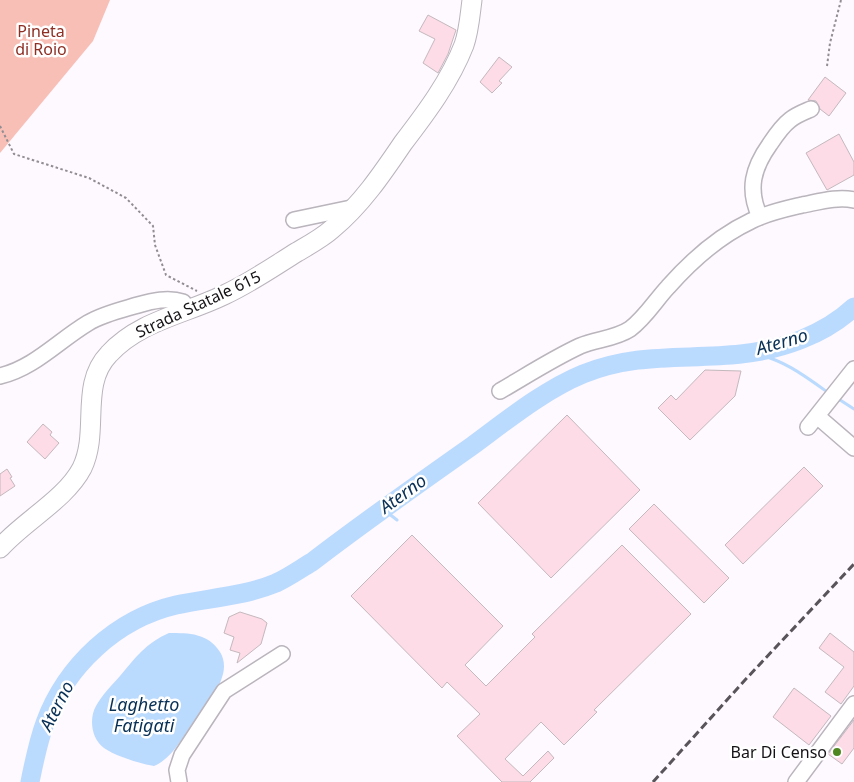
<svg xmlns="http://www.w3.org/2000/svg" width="854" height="782" viewBox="0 0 854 782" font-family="'Noto Sans',sans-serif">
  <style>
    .green { fill: #f7bfb5 }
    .water { fill: #badafe }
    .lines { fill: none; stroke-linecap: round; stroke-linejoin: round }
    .stream { stroke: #badafe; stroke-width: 3 }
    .river { stroke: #badafe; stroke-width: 19 }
    .building { fill: #fddbe7; stroke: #c4b9bd }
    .minor-casing { stroke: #bab4bc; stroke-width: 18 }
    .major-casing { stroke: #bab4bc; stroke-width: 21 }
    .path { stroke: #928d92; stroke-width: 2; stroke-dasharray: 2.5 2.5; stroke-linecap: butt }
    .minor { stroke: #fff; stroke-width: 15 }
    .major { stroke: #fff; stroke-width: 19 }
    .rail { stroke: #585459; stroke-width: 3; stroke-dasharray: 8 4; stroke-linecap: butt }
    .poi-dot { fill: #4f8620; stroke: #fff; stroke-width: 2 }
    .labels { text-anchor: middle; stroke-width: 5; stroke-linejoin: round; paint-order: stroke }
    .park-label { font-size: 16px; fill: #8e2f24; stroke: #fff }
    .street-label { font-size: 16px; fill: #151215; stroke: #fff }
    .poi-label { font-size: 16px; fill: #151215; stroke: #fff; text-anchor: end }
    .water-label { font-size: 18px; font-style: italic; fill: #083055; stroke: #fff }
  </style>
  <rect width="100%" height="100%" fill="#fef8ff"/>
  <path class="green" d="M0,0H110L93,41L0,153Z"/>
  <path class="water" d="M169,633C189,633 208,633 220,652C224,658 225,667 223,674C219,691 205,706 195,720C183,736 173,758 154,766C141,764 115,756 104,748C91,739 89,718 96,706C102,695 112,685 120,676C134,659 147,642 169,633Z"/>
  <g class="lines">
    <path class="stream" d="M752,353C783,359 805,376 830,394
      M837,398L854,409
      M379,512L388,513L397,520"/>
    <path class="river" d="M30,782C34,762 38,742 45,723C66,666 116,619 176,605C209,598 245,596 276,583C289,577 300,569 312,562C364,522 418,484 472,446C506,421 544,390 583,374C638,352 685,360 741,354C781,350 824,335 854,307"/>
  </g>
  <path class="building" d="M428,15L456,30L448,54L438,73L423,63L435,39L419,31Z
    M499,57L512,67L499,81L502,83L492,93L480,82Z
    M825,77L846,93L829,116L820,109L816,101L808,100Z
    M839,134L854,162V175L827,190L806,153Z
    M705,370L741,371L735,396L690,440L658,408L671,395L676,400Z
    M567,415L640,490L551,578L478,503Z
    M43,424L52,432L50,435L59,443L45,459L27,442Z
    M804,467L823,486L743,564L725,545Z
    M7,469L12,477L10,478L15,486L0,496V474Z
    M654,504L729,578L704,603L629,529Z
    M412,535L503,626L465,665L486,686L535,637L532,634L622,545L691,614L594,710L597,712L564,745L541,722L505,759L523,776L548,751L554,758L530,782H502L457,736L480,714L447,682L442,688L351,596Z
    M240,612L262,619L267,623L261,644L237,663L240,653L230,650L234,637L224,633L229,617Z
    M830,633L854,652V686L841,704L825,692L844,667L819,648Z
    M794,688L831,716L809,745L773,717Z
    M854,720V748L842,764L828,754Z"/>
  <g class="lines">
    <defs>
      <path id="minor" d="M760,217C747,189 753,168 770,144C776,135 782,126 790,120C796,115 804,112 811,109
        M294,220L356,207
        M0,376C34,368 58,341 88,323C103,314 121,310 138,305C152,301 168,297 183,302L189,310
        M500,391C526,376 552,359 580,346C596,339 615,339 630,329C645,318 655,301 668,287C691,261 719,236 751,221C766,213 785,209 802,205C818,202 838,196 854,200
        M817,416L854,448
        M808,427L854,369
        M179,782L177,770L182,755L224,691L282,654
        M796,782L854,704"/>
      <path id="major" d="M0,548C24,521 66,499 82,468C100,431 79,385 109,354C139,321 185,314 224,295C250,283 273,267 297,252C309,245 322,238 332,229C361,205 382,174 403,143C426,113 450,81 464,45C469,31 470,15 472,0"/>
    </defs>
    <use href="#minor" class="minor-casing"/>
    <use href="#major" class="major-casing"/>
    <path class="path" d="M827,66L830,43L841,0
      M0,126L14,154L89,178L126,198L153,226L155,245L166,275L197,291"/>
    <use href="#minor" class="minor"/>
    <use href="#major" class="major"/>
    <path class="rail" d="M653,782L745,680L854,564"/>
  </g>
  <circle class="poi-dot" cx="837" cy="752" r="5"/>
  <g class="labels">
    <g class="park-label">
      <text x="41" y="37">Pineta<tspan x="41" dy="18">di Roio</tspan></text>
    </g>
    <g class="street-label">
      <text transform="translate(198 304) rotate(-25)" y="6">Strada Statale 615</text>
    </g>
    <g class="poi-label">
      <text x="827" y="758">Bar Di Censo</text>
    </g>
    <g class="water-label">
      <text transform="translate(782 342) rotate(-16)" y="6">Aterno</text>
      <text transform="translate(403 494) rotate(-36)" y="6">Aterno</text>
      <text x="144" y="711">Laghetto<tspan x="144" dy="21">Fatigati</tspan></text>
      <text transform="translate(57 706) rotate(-63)" y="6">Aterno</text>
    </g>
  </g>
</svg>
